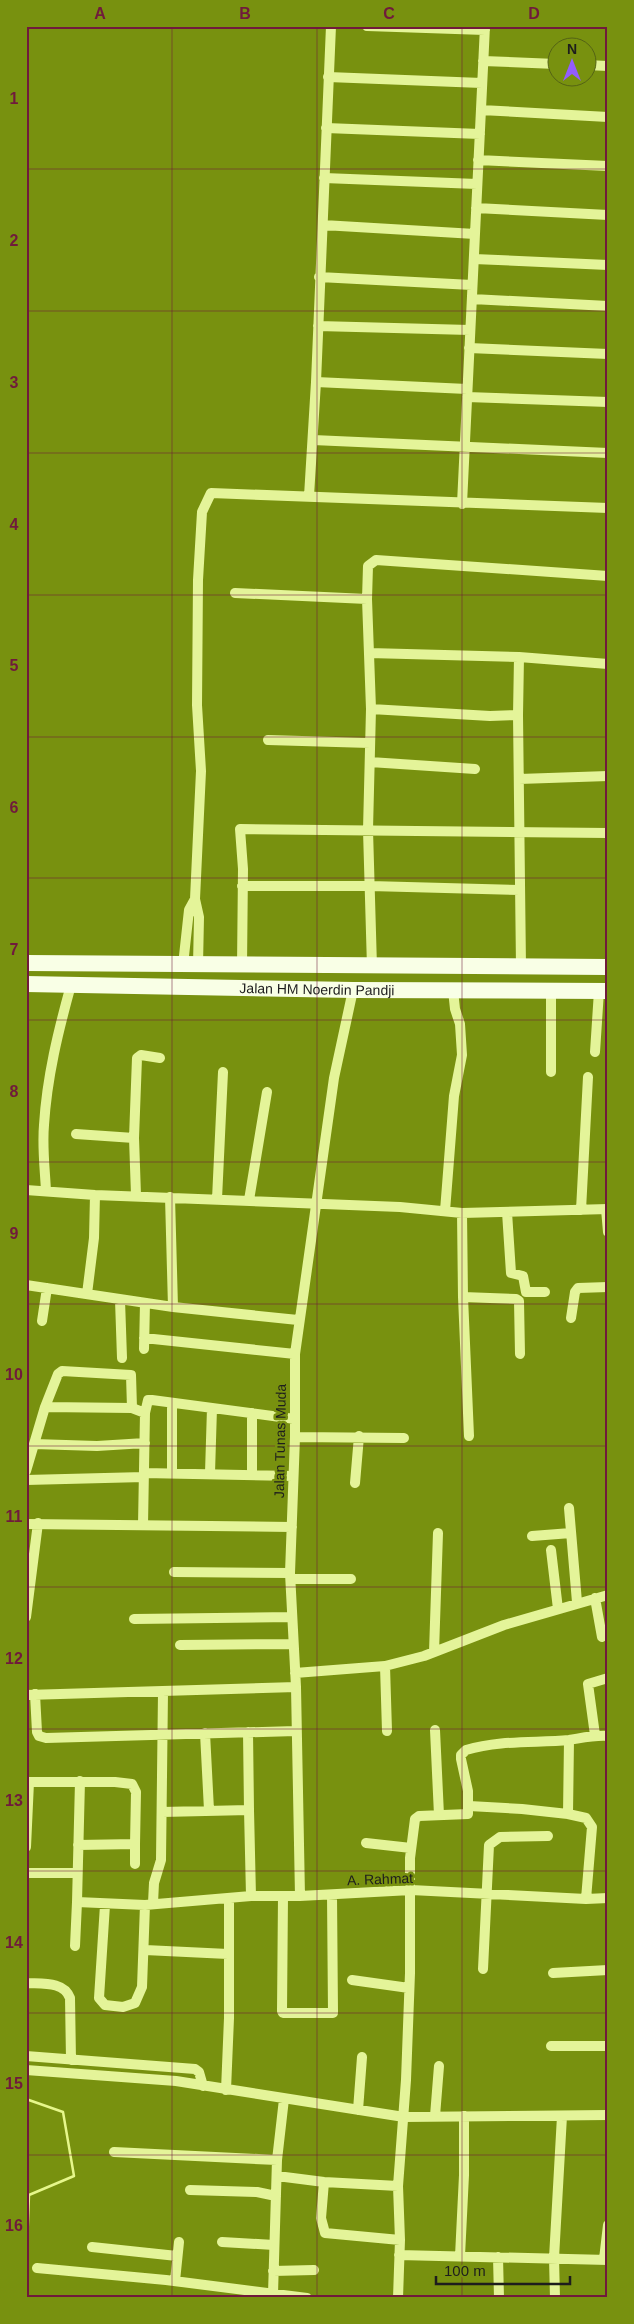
<svg xmlns="http://www.w3.org/2000/svg" width="634" height="2324" viewBox="0 0 634 2324" font-family="Arial,sans-serif">
  <style>
    .lines { fill: none; stroke-linecap: round; stroke-linejoin: round }
    .stream { stroke: #e6f78b; stroke-width: 2.5 }
    .street { stroke: #e4f499; stroke-width: 10 }
    .primary { stroke: #f9ffe6; stroke-width: 16 }
    .grid { fill: none; stroke: #701a3c; stroke-width: 1; stroke-opacity: 0.55 }
    .labels { text-anchor: middle; stroke-width: 5; stroke-linejoin: round; paint-order: stroke }
    .street-label { font-size: 14px; fill: #1d1d1d; stroke: #78910f }
    .neatline { fill: none; stroke: #701a3c; stroke-width: 2 }
    .grid-label { font-size: 16px; text-anchor: middle; font-weight: bold; fill: #701a3c }
  </style>
  <rect width="100%" height="100%" fill="#78910f"/>
  <g class="lines">
    <path class="stream" d="M26,2099L63,2112L74,2176L29,2195L26,2272
      M26,2279L28,2298"/>
    <path class="street" d="M367,26L485,30
      M483,61L556,64
      M586,65L608,66
      M328,77L482,83
      M481,110L608,117
      M326,128L480,134
      M478,160L608,166
      M324,178L477,184
      M476,208L608,215
      M323,225L475,234
      M474,259L608,265
      M319,277L472,285
      M472,299L608,306
      M318,326L470,330
      M469,348L608,354
      M316,382L467,389
      M467,397L608,402
      M313,440L608,453
      M309,496L316,382L331,26
      M462,504L485,26
      M235,593L367,599L371,709L368,830L372,967
      M367,599L368,566L376,560L608,576
      M369,653L519,657L608,664
      M519,657L518,715L521,967
      M371,709L490,716L518,715
      M268,740L370,743
      M370,762L475,769
      M519,779L608,776
      M242,886H370L520,890
      M183,965L189,910L195,899
      M198,965L199,917L195,899L201,771L197,705L198,580L202,512L211,493L608,508
      M242,966L243,869L240,829L608,833
      M595,1052L599,991
      M551,1072V991
      M76,1134L134,1138
      M26,1190L95,1195L400,1207L462,1213L608,1209
      M46,1191C45,1170 42,1147 44,1125C47,1077 58,1032 71,985
      M136,1195L134,1138L137,1058L141,1055L160,1058
      M170,1197L173,1307
      M217,1199L223,1072
      M249,1200L267,1092
      M606,1209L608,1232
      M581,1210L588,1077
      M445,1211L454,1096L462,1055L460,1024L455,1009L453,990
      M507,1212L511,1273L523,1276L526,1292H545
      M462,1213L463,1297L469,1436
      M26,1285L173,1307L298,1320
      M87,1294L94,1238L95,1195
      M463,1297L516,1299L519,1301L520,1354
      M120,1300L122,1358
      M571,1318L575,1292L578,1288L608,1287
      M42,1321L47,1288
      M144,1338L295,1354
      M144,1349L145,1303
      M45,1407L132,1408L145,1413L143,1525
      M145,1413L148,1400H152L295,1419
      M252,1413V1474
      M295,1437L404,1438
      M34,1444L97,1446L145,1443
      M26,1471L45,1407L58,1374L62,1371L131,1375L132,1408
      M144,1473L293,1476
      M172,1473V1403
      M210,1473L212,1408
      M26,1480L144,1477
      M355,1483L359,1436
      M569,1508L577,1602
      M26,1524L292,1527
      M532,1536L571,1533
      M551,1550L558,1609
      M174,1572L290,1573
      M291,1579H351
      M595,1598L602,1637
      M26,1617L38,1523
      M134,1619L292,1617
      M180,1645L292,1644
      M434,1652L438,1533
      M385,1666L387,1731
      M295,1673L385,1666L424,1656L504,1625L608,1595
      M35,1694L37,1732L39,1736L46,1738L296,1731
      M26,1695L296,1687
      M435,1730L439,1815
      M205,1733L209,1810
      M595,1735L588,1684L608,1678
      M569,1740L568,1814L586,1818L592,1827L586,1899
      M80,1781L77,1902L145,1905L251,1896H300L411,1890L586,1899L608,1898
      M26,1782H115L132,1784L136,1792L135,1844L78,1845
      M469,1806L522,1809L568,1814
      M249,1810L251,1896
      M162,1812L249,1810L248,1732
      M366,1843L411,1848
      M26,1847L29,1782
      M135,1864V1844
      M26,1873H77
      M283,1896L282,2011L283,2013H333L332,1895
      M300,1896L296,1687L290,1573L295,1437V1354L334,1078L353,990
      M153,1903L154,1883L161,1860L163,1692
      M105,1905L99,1998L105,2005L123,2007L135,2003L142,1987L145,1905
      M75,1946L77,1902
      M145,1950L228,1954
      M483,1969L489,1845L500,1837L548,1836
      M553,1973L608,1970
      M352,1980L409,1988
      M26,1983C42,1984 64,1981 70,1998L71,2060
      M551,2046H608
      M26,2056L195,2069L199,2072L203,2086
      M26,2070L176,2081L404,2117L608,2115
      M226,2090L229,2018V1899
      M358,2110L362,2057
      M435,2116L439,2066
      M114,2152L277,2160
      M277,2176L324,2182L398,2186
      M324,2182L321,2218L325,2233L400,2240
      M190,2190L257,2192L276,2196
      M222,2242L274,2245
      M92,2247L177,2256
      M399,2255L608,2260
      M460,2256L464,2175V2116
      M498,2257L499,2298
      M604,2259L608,2225
      M37,2268L166,2280L307,2298
      M273,2271L314,2270
      M175,2281L179,2242
      M273,2294L277,2160L284,2099
      M398,2298L400,2240L398,2186L406,2080L410,1973V1858L415,1819L419,1816L468,1814V1791L461,1759V1755L466,1750C500,1740 535,1743 569,1740C582,1738 594,1735 608,1736
      M555,2298L554,2258L562,2116"/>
    <g class="primary">
      <path d="M26,963L608,967"/>
      <path id="s1" d="M26,984L353,990L608,991"/>
    </g>
  </g>
  <path class="grid" d="M172,26V2298M317,26V2298M462,26V2298M26,169H608M26,311H608M26,453H608M26,595H608M26,737H608M26,878H608M26,1020H608M26,1162H608M26,1304H608M26,1446H608M26,1587H608M26,1729H608M26,1871H608M26,2013H608M26,2155H608"/>
  <g class="labels">
    <g class="street-label">
      <text dy="5" stroke="none"><textPath href="#s1" startOffset="291">Jalan HM Noerdin Pandji</textPath></text>
      <text transform="translate(280 1441) rotate(-89)" y="5">Jalan Tunas Muda</text>
      <text transform="translate(380 1879) rotate(-2)" y="5">A. Rahmat</text>
    </g>
  </g>
  <rect width="634" height="2324" fill="none" stroke="#78910f" stroke-width="55"/>
  <g transform="translate(572 62)"><circle r="24" fill="#78910f" stroke="#546315"/>
  <path d="M0-4L9 19L0 12L-9 19Z" fill="#935cff"/>
  <text y="-8" font-size="14" font-weight="bold" text-anchor="middle" fill="#1d1d1d">N</text>
  </g>
  <path d="M436 2276v8h134v-8" fill="none" stroke="#1d1d1d" stroke-width="2.5"/>
  <text x="444" y="2276" font-size="15" fill="#1d1d1d" stroke="#78910f" stroke-width="4" paint-order="stroke">100 m</text>
  <rect x="28" y="28" width="578" height="2268" class="neatline"/>
  <g class="grid-label">
    <text x="100" y="19">A</text>
    <text x="245" y="19">B</text>
    <text x="389" y="19">C</text>
    <text x="534" y="19">D</text>
    <text x="14" y="104">1</text>
    <text x="14" y="246">2</text>
    <text x="14" y="388">3</text>
    <text x="14" y="530">4</text>
    <text x="14" y="671">5</text>
    <text x="14" y="813">6</text>
    <text x="14" y="955">7</text>
    <text x="14" y="1097">8</text>
    <text x="14" y="1239">9</text>
    <text x="14" y="1380">10</text>
    <text x="14" y="1522">11</text>
    <text x="14" y="1664">12</text>
    <text x="14" y="1806">13</text>
    <text x="14" y="1948">14</text>
    <text x="14" y="2089">15</text>
    <text x="14" y="2231">16</text>
  </g>
</svg>
